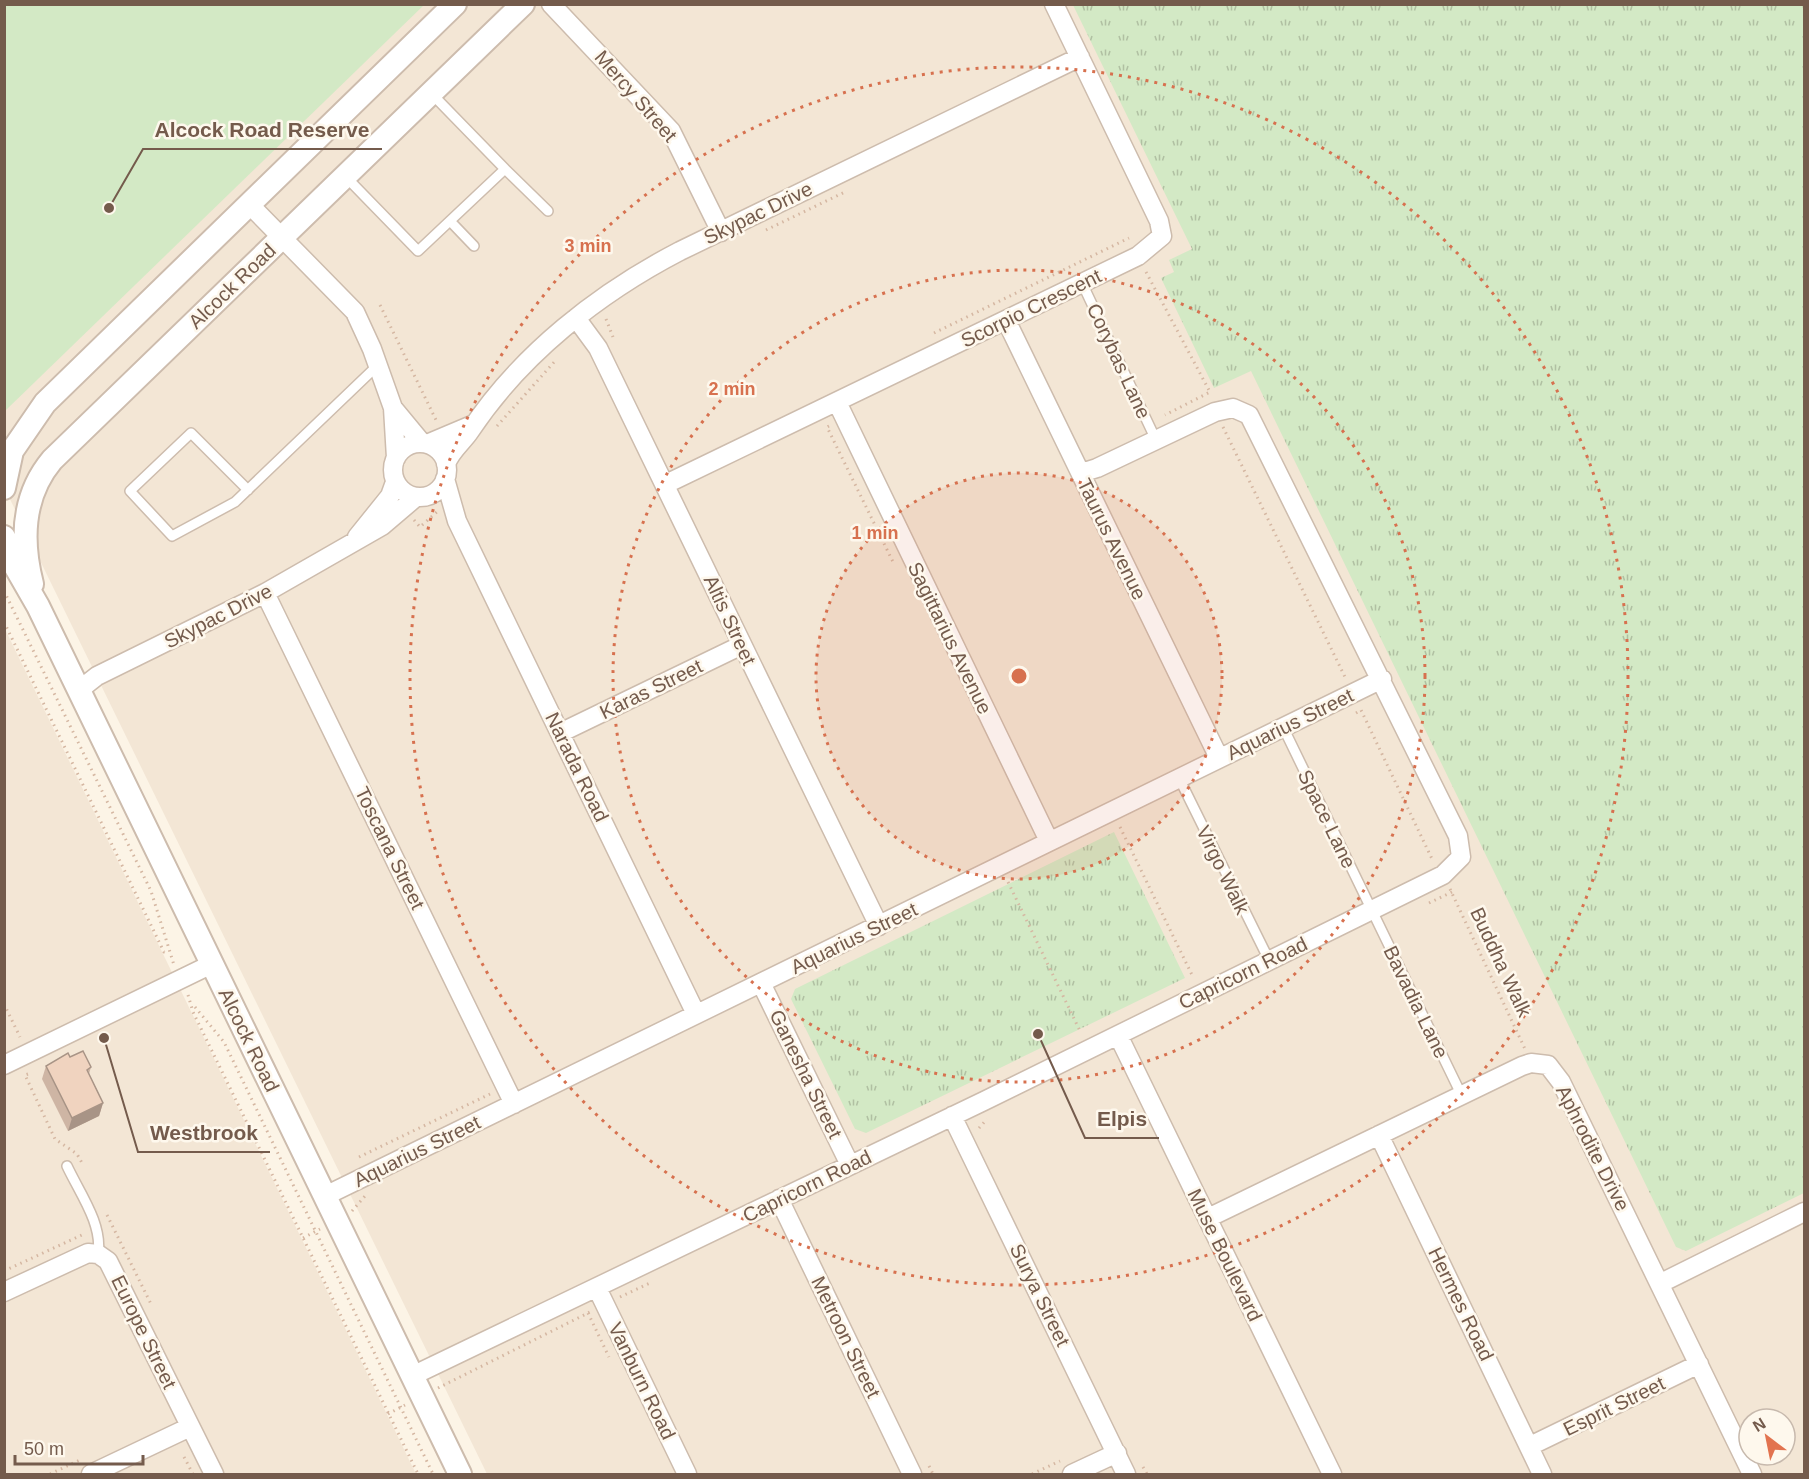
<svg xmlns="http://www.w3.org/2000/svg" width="1809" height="1479" viewBox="0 0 1809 1479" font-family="Helvetica,sans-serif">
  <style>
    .residential { fill: #f3e6d5; fill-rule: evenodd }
    .grass { fill: url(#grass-tufts) }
    .garden { fill: #d3e9c5 }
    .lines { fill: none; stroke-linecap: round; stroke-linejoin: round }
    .service-casing { stroke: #cdbcad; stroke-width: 12 }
    .minor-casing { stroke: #cdbcad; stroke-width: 21 }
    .tertiary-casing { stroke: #cdbcad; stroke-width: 26 }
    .path { stroke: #d5b7a2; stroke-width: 3; stroke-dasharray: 1.5 4.5; stroke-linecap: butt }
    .service { stroke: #fff; stroke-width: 9 }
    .minor { stroke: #fff; stroke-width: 18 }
    .tertiary { stroke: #fff; stroke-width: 22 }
    .wall { fill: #ceb5a4 }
    .shaded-wall { fill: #a89486 }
    .building { fill: #f0d3bf; stroke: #a89486; stroke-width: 1.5 }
    .ring { fill: none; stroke: #d7714f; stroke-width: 3; stroke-dasharray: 3 6 }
    .labels { text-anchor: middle; stroke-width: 5; stroke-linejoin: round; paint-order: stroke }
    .street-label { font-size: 20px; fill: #745b4c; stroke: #fef8ed }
    .centre { fill: #d7714f; stroke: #fef8ed; stroke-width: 3 }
    .ring-label { font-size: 18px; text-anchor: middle; font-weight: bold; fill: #d7714f; stroke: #fef8ed; stroke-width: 5; stroke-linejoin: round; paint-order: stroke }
    .leader { fill: none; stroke: #745b4c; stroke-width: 2 }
    .callout-dot { fill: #745b4c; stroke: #fef8ed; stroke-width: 2 }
    .callout-label { font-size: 21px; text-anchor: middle; font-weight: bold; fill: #745b4c; stroke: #fef8ed; stroke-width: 5; stroke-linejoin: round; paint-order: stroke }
  </style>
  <defs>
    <pattern id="grass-tufts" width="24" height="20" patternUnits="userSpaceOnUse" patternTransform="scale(1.5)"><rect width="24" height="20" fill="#d3e9c5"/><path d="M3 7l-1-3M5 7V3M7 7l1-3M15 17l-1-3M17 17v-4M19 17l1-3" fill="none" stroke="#b0c0a2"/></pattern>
  </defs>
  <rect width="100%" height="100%" fill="#fcf4e6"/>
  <path class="residential" d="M5,5H1804V1474H487L5,489ZM1749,1419H1785V1455H1749Z
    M4,627L219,1069L416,1474H5Z"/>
  <path class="grass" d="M1073,5H1804V1193L1686,1251L1676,1247L1251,371L1214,388L1161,278L1174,272L1169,260L1192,249Z
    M1114,832L1185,978L866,1133L855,1129L791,999L795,989Z"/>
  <path class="garden" d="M5,4H424V5L5,411Z"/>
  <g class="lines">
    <defs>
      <path id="service" d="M505,169L548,211
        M345,176L418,251L505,169L431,93
        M450,221L474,246
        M1082,283L1156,440
        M248,490L191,433L130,491L172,536L235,502L378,365
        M1283,727L1461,1094
        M1179,778L1269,960
        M67,1166C79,1192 103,1224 98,1254"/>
      <path id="minor" d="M551,4L671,131L721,232
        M249,204L355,312L372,349L393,408L396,458
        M576,318L598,348L879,926
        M1006,320L1219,758
        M837,402L1049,841
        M393,408L422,443
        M393 470a27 27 0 1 1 54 0a27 27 0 1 1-54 0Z
        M427,444L472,425
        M446,464C451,450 462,443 470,431C521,354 599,293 680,251L1080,57
        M445,479L457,521L696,1014
        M666,484L1138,256L1162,236L1159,221L1054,4
        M357,537L390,496L395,482
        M265,593L514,1104
        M78,691L97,676L265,593L382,526L416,497
        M560,733L742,645
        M761,983L850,1165
        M1118,1035L1332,1474
        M4,1065L212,964
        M952,1116L1126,1474
        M1379,1135L1542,1474
        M325,1196L1382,679
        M779,1199L912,1474
        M1208,1218L1522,1066L1531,1063L1548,1065L1561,1082L1752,1474
        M1661,1283L1804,1212
        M597,1288L687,1474
        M4,1292L88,1253L98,1254L108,1261L214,1474
        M412,1376L984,1101L1443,875L1461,857L1458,836L1249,415L1233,408L1215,412L1097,468L1081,473
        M1530,1446L1699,1364
        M91,1474L190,1427
        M1072,1474L1117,1453"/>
      <path id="tertiary" d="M4,488L12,451L45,403L455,4
        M4,537L11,559L38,606L460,1474
        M32,584C21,541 22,496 52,460L523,4"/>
    </defs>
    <use href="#service" class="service-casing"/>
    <use href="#minor" class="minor-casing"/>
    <use href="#tertiary" class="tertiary-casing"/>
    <path class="path" d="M766,230L847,191
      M1146,272L1210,392L1165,415
      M380,305L437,422
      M606,319L613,337
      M934,333L1129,238
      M497,426L556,360
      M829,426L827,427L894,564
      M1223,427L1345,677
      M414,520L420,527L438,511
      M4,591L151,891L174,965
      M4,622L164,952L169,953
      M1356,713L1361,710L1433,861
      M1120,827L1193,977
      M1008,882L1081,1033
      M1450,889L1525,1049
      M1429,903L1452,892
      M188,995L193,1012L418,1474
      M4,1004L20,1037
      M195,1007L224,1042L433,1474
      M28,1074L25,1075L55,1139L77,1154L82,1163
      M979,1128L987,1119
      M359,1157L490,1094
      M352,1211L365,1196
      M107,1215L152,1306
      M303,1238L320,1229
      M4,1271L84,1234
      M620,1297L652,1282
      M588,1313L609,1357
      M438,1388L590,1312
      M388,1414L405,1405
      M184,1457L193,1474
      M929,1466L933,1474
      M1143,1467L1147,1474
      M50,1474L80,1460
      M1032,1474L1060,1461"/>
    <use href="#service" class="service"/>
    <use href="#minor" class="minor"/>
    <use href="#tertiary" class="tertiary"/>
  </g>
  <path class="wall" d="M70,1057L91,1067L89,1074L103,1103L99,1116L68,1131L42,1079L46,1066Z"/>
  <path class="shaded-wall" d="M103,1103L99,1116L68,1131L72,1118Z"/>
  <path class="building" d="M83,1051L91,1067L87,1070L103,1103L72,1118L46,1066L68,1053L70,1057Z"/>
  <circle cx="1019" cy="676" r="203" fill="#d7714f" fill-opacity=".12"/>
  <g class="ring">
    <circle cx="1019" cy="676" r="203"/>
    <circle cx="1019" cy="676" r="406"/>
    <circle cx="1019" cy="676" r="609"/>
  </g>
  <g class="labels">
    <g class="street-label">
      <text transform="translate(636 96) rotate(49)" y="7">Mercy Street</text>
      <text transform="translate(758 213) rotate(-26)" y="7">Skypac Drive</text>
      <text transform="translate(232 286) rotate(-44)" y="7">Alcock Road</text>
      <text transform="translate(1031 308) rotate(-26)" y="7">Scorpio Crescent</text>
      <text transform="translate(1119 361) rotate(65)" y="7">Corybas Lane</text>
      <text transform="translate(1112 539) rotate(64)" y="7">Taurus Avenue</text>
      <text transform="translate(218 616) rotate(-27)" y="7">Skypac Drive</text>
      <text transform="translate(730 620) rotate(65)" y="7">Altis Street</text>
      <text transform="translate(950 638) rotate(64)" y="7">Sagittarius Avenue</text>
      <text transform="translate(651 689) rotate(-26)" y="7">Karas Street</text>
      <text transform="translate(1290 724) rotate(-26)" y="7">Aquarius Street</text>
      <text transform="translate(577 767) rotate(64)" y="7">Narada Road</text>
      <text transform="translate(1327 819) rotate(64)" y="7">Space Lane</text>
      <text transform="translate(390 848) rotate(64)" y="7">Toscana Street</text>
      <text transform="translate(1223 870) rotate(64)" y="7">Virgo Walk</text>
      <text transform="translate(854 938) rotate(-26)" y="7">Aquarius Street</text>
      <text transform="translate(1501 962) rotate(65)" y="7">Buddha Walk</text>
      <text transform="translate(1243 973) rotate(-26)" y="7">Capricorn Road</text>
      <text transform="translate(1416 1002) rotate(64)" y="7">Bavadia Lane</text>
      <text transform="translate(249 1040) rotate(64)" y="7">Alcock Road</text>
      <text transform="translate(806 1074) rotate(64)" y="7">Ganesha Street</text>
      <text transform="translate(1593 1148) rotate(63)" y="7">Aphrodite Drive</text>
      <text transform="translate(417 1151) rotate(-26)" y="7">Aquarius Street</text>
      <text transform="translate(807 1186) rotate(-26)" y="7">Capricorn Road</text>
      <text transform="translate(1225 1255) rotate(64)" y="7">Muse Boulevard</text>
      <text transform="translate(1040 1295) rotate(64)" y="7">Surya Street</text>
      <text transform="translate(1461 1304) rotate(64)" y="7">Hermes Road</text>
      <text transform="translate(144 1332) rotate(64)" y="7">Europe Street</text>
      <text transform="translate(846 1337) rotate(64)" y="7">Metroon Street</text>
      <text transform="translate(642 1381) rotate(64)" y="7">Vanburn Road</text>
      <text transform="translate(1614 1406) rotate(-26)" y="7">Esprit Street</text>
    </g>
  </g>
  <circle cx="1019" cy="676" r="9" class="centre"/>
  <g class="ring-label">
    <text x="588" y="252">3 min</text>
    <text x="732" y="395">2 min</text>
    <text x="875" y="539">1 min</text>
  </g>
  <path class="leader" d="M109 208L143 149H382M1038 1034L1085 1138H1159M104 1038L138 1152H270"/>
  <g class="callout-dot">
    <circle cx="109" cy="208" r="6"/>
    <circle cx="1038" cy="1034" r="6"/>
    <circle cx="104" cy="1038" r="6"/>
  </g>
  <g class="callout-label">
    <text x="262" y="137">Alcock Road Reserve</text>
    <text x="1122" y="1126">Elpis</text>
    <text x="204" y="1140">Westbrook</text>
  </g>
  <rect width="1809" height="1479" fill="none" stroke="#745b4c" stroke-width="12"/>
  <g transform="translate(1767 1437) rotate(328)"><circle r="28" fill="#fef8ed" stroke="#c7b9ad" stroke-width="1.5"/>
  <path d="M0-4.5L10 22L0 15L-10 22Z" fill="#e2734f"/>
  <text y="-9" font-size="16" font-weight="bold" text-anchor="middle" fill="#745b4c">N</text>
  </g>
  <path d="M15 1455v9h128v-9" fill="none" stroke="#745b4c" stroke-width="3"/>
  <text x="24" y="1455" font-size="18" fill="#745b4c" stroke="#fef8ed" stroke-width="4.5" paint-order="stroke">50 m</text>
</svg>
